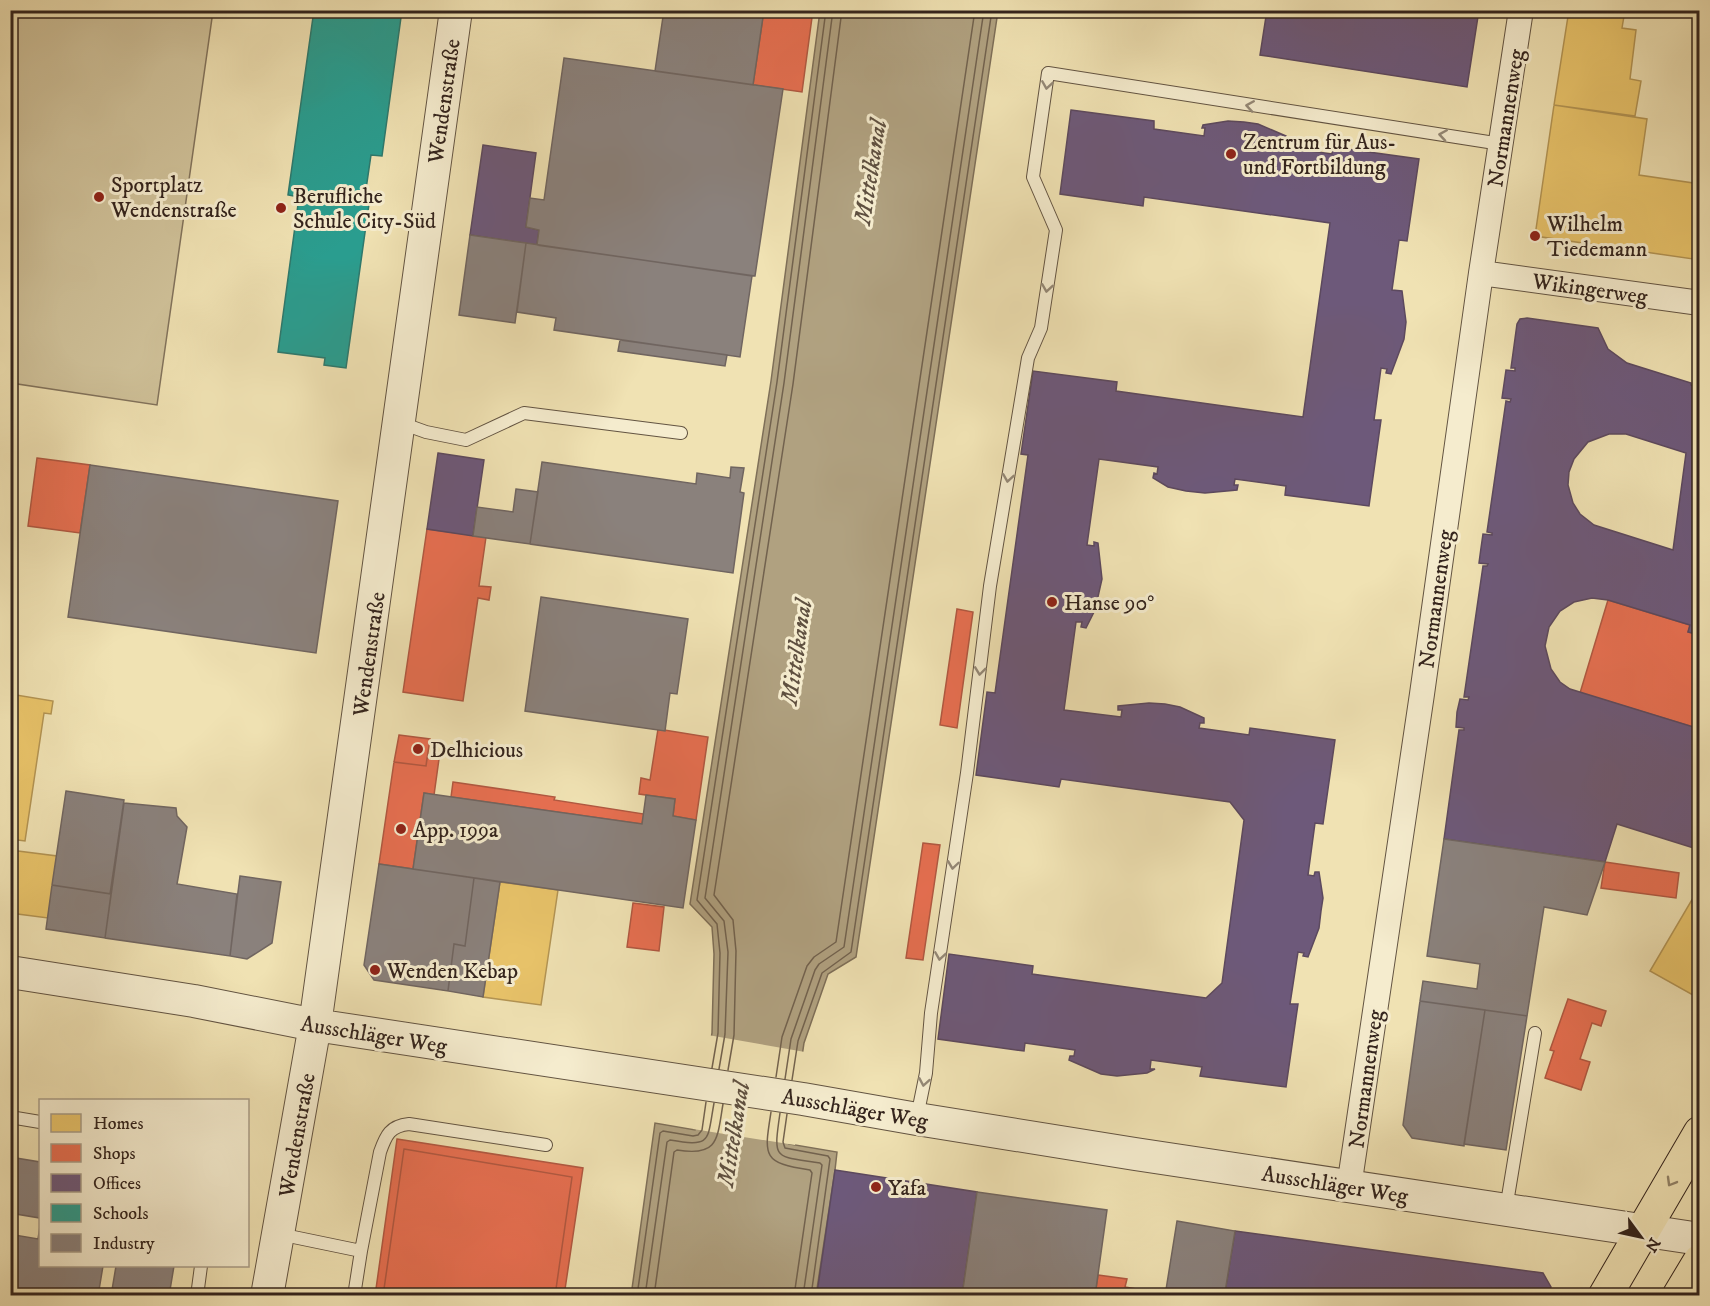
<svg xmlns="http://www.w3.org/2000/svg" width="1710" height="1306" viewBox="0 0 1710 1306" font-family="'IM FELL DW Pica',serif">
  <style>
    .green { fill: #d0c29a; stroke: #82735c; stroke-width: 1.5 }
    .water { fill: #b0a180; stroke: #7e6f58; stroke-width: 1.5 }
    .pier { fill: #f0e2b3 }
    .homes { fill: #e9c46a; stroke: #b39453; stroke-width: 1.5 }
    .shops { fill: #e76f51; stroke: #b15841; stroke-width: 1.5 }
    .offices { fill: #6d597a; stroke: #5c495e; stroke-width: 1.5; fill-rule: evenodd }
    .schools { fill: #2a9d8f; stroke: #2d796d; stroke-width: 1.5 }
    .industry { fill: #8a817c; stroke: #706560; stroke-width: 1.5 }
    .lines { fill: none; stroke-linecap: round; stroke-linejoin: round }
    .shore { stroke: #72624e; stroke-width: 1.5 }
    .service-casing { stroke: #635442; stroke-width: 14 }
    .minor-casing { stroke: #635442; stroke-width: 26 }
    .tertiary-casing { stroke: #635442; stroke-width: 34 }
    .primary-casing { stroke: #34241d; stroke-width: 35 }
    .service { stroke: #f5ecce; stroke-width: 12 }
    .minor { stroke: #f5ecce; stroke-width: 24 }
    .tertiary { stroke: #f5ecce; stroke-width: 32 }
    .primary { stroke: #f0e2b3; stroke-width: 33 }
    .oneway { stroke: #948876 }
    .oneway2 { stroke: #928368 }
    .poi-dot { fill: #8f2418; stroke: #f5ecce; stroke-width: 2 }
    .labels { text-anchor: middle; stroke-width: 6; stroke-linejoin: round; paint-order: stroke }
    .street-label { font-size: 22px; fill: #34241d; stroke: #f5ecce }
    .poi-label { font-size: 22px; fill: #34241d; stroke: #f5ecce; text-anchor: start }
    .water-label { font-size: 24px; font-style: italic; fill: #5f5040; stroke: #f5ecce }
  </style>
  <rect width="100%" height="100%" fill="#f0e2b3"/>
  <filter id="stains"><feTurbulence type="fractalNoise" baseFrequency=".00333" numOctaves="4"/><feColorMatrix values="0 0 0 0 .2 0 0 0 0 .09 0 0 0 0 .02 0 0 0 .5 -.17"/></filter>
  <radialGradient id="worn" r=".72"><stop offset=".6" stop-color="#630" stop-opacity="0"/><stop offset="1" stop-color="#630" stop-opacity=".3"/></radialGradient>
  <path class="green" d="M10,11H213L157,405L11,383Z"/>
  <path class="water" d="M820,11H998L856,957L828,974L804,1043L789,1144L837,1152L835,1170L816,1295L631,1296L655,1123L695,1130L712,1033L714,954L712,927L690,904L771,381Z"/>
  <path class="pier" d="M708,1035L805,1052L792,1142H796L795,1145L693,1129Z"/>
  <path class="homes" d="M1569,10H1625L1622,28L1636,30L1630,79L1641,81L1635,116L1554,105Z
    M1554,105L1647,119L1639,175L1700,184V260L1535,236Z
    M10,694L53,701L51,714L44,713L25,841L10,839Z
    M10,850L57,856L48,918L10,913Z
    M500,882L558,890L541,1005L483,997Z
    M1700,886V999L1650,971Z"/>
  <path class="shops" d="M764,10H813L802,92L753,85Z
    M37,458L90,465L80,533L28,526Z
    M427,529L486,537L479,586L491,587L489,600L478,598L463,701L403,692Z
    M1608,600L1690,625L1688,632L1700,635V729L1580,693Z
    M957,609L973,612L957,728L940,725Z
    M658,729L708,737L696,820L673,816L675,799L639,794L641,778L650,780Z
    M399,735L430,739L426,766L394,762Z
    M427,758L439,759L434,795L424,793L413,869L379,864L394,762L426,766Z
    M453,782L555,797L554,800L644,814L642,824L451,797Z
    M923,843L940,845L923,960L906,958Z
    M1605,862L1679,873L1676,898L1601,888Z
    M633,903L664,907L659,951L627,947Z
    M1568,999L1606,1011L1601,1026L1592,1023L1580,1059L1590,1062L1581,1090L1545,1078L1554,1051L1550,1050Z
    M397,1139L583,1168L564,1296H555L572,1177L404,1149L383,1296H375Z
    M404,1149L572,1177L555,1296H383Z
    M1098,1275L1127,1279L1125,1287L1165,1294V1296H1095Z"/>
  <path class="offices" d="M1267,10H1479L1467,87L1260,55Z
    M1071,110L1154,121V129L1204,136L1205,128H1202L1203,125L1228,121L1244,122L1258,124L1286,136L1285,141L1282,140L1281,147L1332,154L1333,147L1419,159L1407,241L1399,240L1392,290L1402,291L1406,322L1404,339L1391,374L1386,373L1387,369L1381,368L1374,420H1381L1369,506L1285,495L1286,486L1235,479L1234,485H1238L1237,490L1205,493L1186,491L1168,487L1153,478L1154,473L1157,474L1158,467L1099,459L1087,545L1094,546V542L1098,543L1102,579L1095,610L1086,628L1081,627L1082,622H1076L1064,710L1121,717L1122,710H1118V706L1149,703L1165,704L1180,707L1204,718V723H1200L1199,728L1249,735L1250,728L1335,740L1323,824L1315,823L1308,875L1314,876L1315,872H1319L1323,898L1321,911L1319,928L1308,957L1303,956L1304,953L1298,952L1290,1004H1298L1286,1087L1200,1076L1202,1067L1151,1060L1150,1069H1155L1147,1073L1117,1076L1101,1074L1069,1060L1070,1056H1074L1075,1050L1025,1043L1024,1051L938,1039L949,954L1033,966L1032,974L1206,998L1222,983L1244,820L1230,802L1061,779L1059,787L976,775L987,692L995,693L1028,455L1021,454L1033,371L1117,382L1116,391L1303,417L1330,223L1144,197L1143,206L1060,194Z
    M483,145L536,153L526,227L539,230L537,245L470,235Z
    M1527,318L1598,328L1608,349L1627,363L1691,383V385L1696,387L1700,376V635L1688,632L1690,625L1608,600L1592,598L1574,602L1560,611L1549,627L1545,646L1551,669L1560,682L1570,689L1700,729V850L1617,824L1605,862L1444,839L1459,730H1464V728L1456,727L1457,712L1460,699L1468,700L1469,697H1464L1483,566H1487L1488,564L1479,563L1481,548L1483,534L1492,535V533L1487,532L1506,401L1510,402L1511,399L1502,398L1506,370L1515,371V368H1511L1517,324L1520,319ZM1609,434H1626L1686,453L1673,550L1594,525L1580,514L1573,503L1568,485L1569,472L1574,459L1588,442Z
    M438,453L484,460L473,536L427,529Z
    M835,1170L977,1192L962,1296H833L817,1293Z
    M1235,1231L1543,1273L1551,1287L1546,1296H1253L1225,1292Z"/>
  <path class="schools" d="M314,10H402L382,156L371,155L364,203L369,204L346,368L324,365L325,358L278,352L299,197L288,195Z"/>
  <path class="industry" d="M664,10H764L753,85L655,71Z
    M564,58L783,89L755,276L537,245L539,230L526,227L530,198L544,200Z
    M470,235L526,243L515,323L459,315Z
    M526,243L752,276L740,357L554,330L556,318L517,312Z
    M620,340L727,355L725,366L618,351Z
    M542,462L696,484L697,473L730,478L731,467L744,468L740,492L744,493L733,573L530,544Z
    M90,465L338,501L316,653L68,617Z
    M516,489L538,492L530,544L473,536L477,507L513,512Z
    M541,597L688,619L677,694L670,693L665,731L525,711Z
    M66,791L124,800L110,894L52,885Z
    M424,793L642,824L646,795L675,799L673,816L696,820L683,908L413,869Z
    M124,803L176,808L177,816L187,827L177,884L237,894L230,956L105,938Z
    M1444,839L1605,862L1587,915L1544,907L1527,1016L1420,1001L1423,981L1477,989L1480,964L1427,956Z
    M379,864L474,878L465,946L454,944L448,991L374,980L364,965Z
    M240,876L281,882L272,943L247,959L230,956Z
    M474,878L500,882L483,997L448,991L454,944L465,946Z
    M52,885L111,894L105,938L46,929Z
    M1420,1001L1485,1010L1464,1146L1412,1138L1403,1125Z
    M1485,1010L1527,1016L1506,1150L1464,1144Z
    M10,1157L40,1162V1218L10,1213Z
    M977,1192L1107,1210L1095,1296H962Z
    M1177,1221L1235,1231L1225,1292L1209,1289L1208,1296H1165Z
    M40,1226V1266H103L98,1296H10V1265L15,1235L38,1239Z
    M116,1266H174L169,1296H111Z"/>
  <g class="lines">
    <path class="shore" d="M712,1068L718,1033L720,953L717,924L697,900L777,382L826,10
      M719,1069L725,1034L728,952L724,921L705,898L784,383L833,10
      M728,1070L734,1035L736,951L733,920L714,895L793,384L842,10
      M776,1077L782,1037L807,966L814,957L836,942L975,10
      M785,1079L791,1039L815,970L819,964L844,947L984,10
      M792,1080L798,1041L822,973L851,952L992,10
      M771,1112C764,1156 762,1163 810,1170L812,1173L794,1296
      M780,1113C773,1161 774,1156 820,1163L822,1165L803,1296
      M787,1114L783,1142L785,1148L828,1156L830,1159L811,1296
      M637,1296L660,1133L663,1131L693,1136L698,1135L702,1130L706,1102
      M645,1296L667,1142L670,1140C712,1147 707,1142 714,1103
      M654,1296L674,1152L677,1150C719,1157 717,1139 723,1104"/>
    <defs>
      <path id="service" d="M401,423L426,432L466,440L524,413L681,433
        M10,1117L40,1122
        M917,1117L926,1073L931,1013L967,773L990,586L1028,358L1041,328L1056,230L1033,177L1048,73L1501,144
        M1506,1209L1535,1033
        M279,1234L361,1251L354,1296
        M361,1251L380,1152C386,1135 390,1126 409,1124L546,1145
        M197,1296L201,1266"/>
      <path id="minor" d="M1481,273L1700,303
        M1349,1187L1422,694L1481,273L1521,10"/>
      <path id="tertiary" d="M10,972L194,1001L315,1025L803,1099L917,1119L1135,1154L1700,1239
        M267,1296L315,1025L456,10"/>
      <path id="primary" d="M1605,1296L1700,1133
        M1679,1296L1700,1261"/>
    </defs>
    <use href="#service" class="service-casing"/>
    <use href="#minor" class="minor-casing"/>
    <use href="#tertiary" class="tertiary-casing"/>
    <use href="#primary" class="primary-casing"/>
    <use href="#service" class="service"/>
    <use href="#minor" class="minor"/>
    <use href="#tertiary" class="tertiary"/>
    <use href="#primary" class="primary"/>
  </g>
  <defs><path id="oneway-chevron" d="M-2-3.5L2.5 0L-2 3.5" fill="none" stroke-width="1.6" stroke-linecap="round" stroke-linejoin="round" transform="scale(1.5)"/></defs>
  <g class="oneway">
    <use href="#oneway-chevron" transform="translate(1047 85) rotate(99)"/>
    <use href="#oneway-chevron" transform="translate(1250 106) rotate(-171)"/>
    <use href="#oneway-chevron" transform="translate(1443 135) rotate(-171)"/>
    <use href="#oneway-chevron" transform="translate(1047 288) rotate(99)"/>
    <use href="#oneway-chevron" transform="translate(1008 478) rotate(99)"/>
    <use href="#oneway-chevron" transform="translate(980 671) rotate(97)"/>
    <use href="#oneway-chevron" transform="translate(953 865) rotate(98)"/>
    <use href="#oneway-chevron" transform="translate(940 956) rotate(99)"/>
    <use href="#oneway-chevron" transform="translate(924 1082) rotate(100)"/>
  </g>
  <use class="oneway2" href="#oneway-chevron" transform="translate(1671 1182) rotate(120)"/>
  <g class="poi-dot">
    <circle cx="1231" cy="154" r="6"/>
    <circle cx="99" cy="197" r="6"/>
    <circle cx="281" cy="208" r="6"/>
    <circle cx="1535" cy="236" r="6"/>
    <circle cx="1052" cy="602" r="6"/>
    <circle cx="418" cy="749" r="6"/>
    <circle cx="401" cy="829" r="6"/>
    <circle cx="375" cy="970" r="6"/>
    <circle cx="876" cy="1187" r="6"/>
  </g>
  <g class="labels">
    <g class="street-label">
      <text transform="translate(443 101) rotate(-82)" y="8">Wendenstraße</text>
      <text transform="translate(1505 118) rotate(-81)" y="8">Normannenweg</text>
      <text transform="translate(1590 288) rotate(8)" y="8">Wikingerweg</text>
      <text transform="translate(1435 599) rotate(-82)" y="8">Normannenweg</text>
      <text transform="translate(368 654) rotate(-82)" y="8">Wendenstraße</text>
      <text transform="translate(374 1034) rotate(9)" y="8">Ausschläger Weg</text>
      <text transform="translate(1365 1079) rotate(-82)" y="8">Normannenweg</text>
      <text transform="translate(855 1108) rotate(10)" y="8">Ausschläger Weg</text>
      <text transform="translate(296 1135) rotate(-80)" y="8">Wendenstraße</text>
      <text transform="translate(1335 1184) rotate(9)" y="8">Ausschläger Weg</text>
    </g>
    <g class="poi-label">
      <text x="1243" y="149">Zentrum für Aus-<tspan x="1243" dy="25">und Fortbildung</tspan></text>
      <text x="111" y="192">Sportplatz<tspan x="111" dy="25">Wendenstraße</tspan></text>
      <text x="293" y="203">Berufliche<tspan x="293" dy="25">Schule City-Süd</tspan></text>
      <text x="1547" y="231">Wilhelm<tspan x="1547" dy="25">Tiedemann</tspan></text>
      <text x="1064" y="610">Hanse 90°</text>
      <text x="430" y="757">Delhicious</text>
      <text x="413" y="837">App. 199a</text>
      <text x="387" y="978">Wenden Kebap</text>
      <text x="888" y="1195">Yafa</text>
    </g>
    <g class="water-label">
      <text transform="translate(870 172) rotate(-81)" y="8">Mittelkanal</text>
      <text transform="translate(796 652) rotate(-82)" y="8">Mittelkanal</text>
      <text transform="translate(733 1134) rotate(-81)" y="8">Mittelkanal</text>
    </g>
  </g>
  <rect width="1710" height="1306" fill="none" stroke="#f0e2b3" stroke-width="36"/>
  <rect x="12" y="12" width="1686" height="1282" fill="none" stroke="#34241d" stroke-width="3"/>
  <rect x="18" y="18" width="1674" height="1270" fill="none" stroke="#34241d" stroke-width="1.5"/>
  <rect x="39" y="1099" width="210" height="168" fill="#f5ecce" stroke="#a89c87" stroke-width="1.5"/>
  <rect x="51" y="1114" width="30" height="18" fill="#e9c46a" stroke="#a89c87" stroke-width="1.5"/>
  <text x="93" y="1129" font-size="18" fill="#34241d">Homes</text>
  <rect x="51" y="1144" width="30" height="18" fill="#e76f51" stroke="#a89c87" stroke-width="1.5"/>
  <text x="93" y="1159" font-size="18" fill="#34241d">Shops</text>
  <rect x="51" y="1174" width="30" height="18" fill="#6d597a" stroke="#a89c87" stroke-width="1.5"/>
  <text x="93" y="1189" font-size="18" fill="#34241d">Offices</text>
  <rect x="51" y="1204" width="30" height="18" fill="#2a9d8f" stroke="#a89c87" stroke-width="1.5"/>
  <text x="93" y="1219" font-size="18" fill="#34241d">Schools</text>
  <rect x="51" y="1234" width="30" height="18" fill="#8a817c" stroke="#a89c87" stroke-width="1.5"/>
  <text x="93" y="1249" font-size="18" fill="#34241d">Industry</text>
  <g transform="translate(1641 1237) rotate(123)" stroke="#f5ecce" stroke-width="4.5" paint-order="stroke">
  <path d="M0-4.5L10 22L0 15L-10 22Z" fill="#34241d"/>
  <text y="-9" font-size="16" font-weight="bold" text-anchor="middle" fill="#34241d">N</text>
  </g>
  <rect width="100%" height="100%" filter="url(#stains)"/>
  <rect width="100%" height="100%" fill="url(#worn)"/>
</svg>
